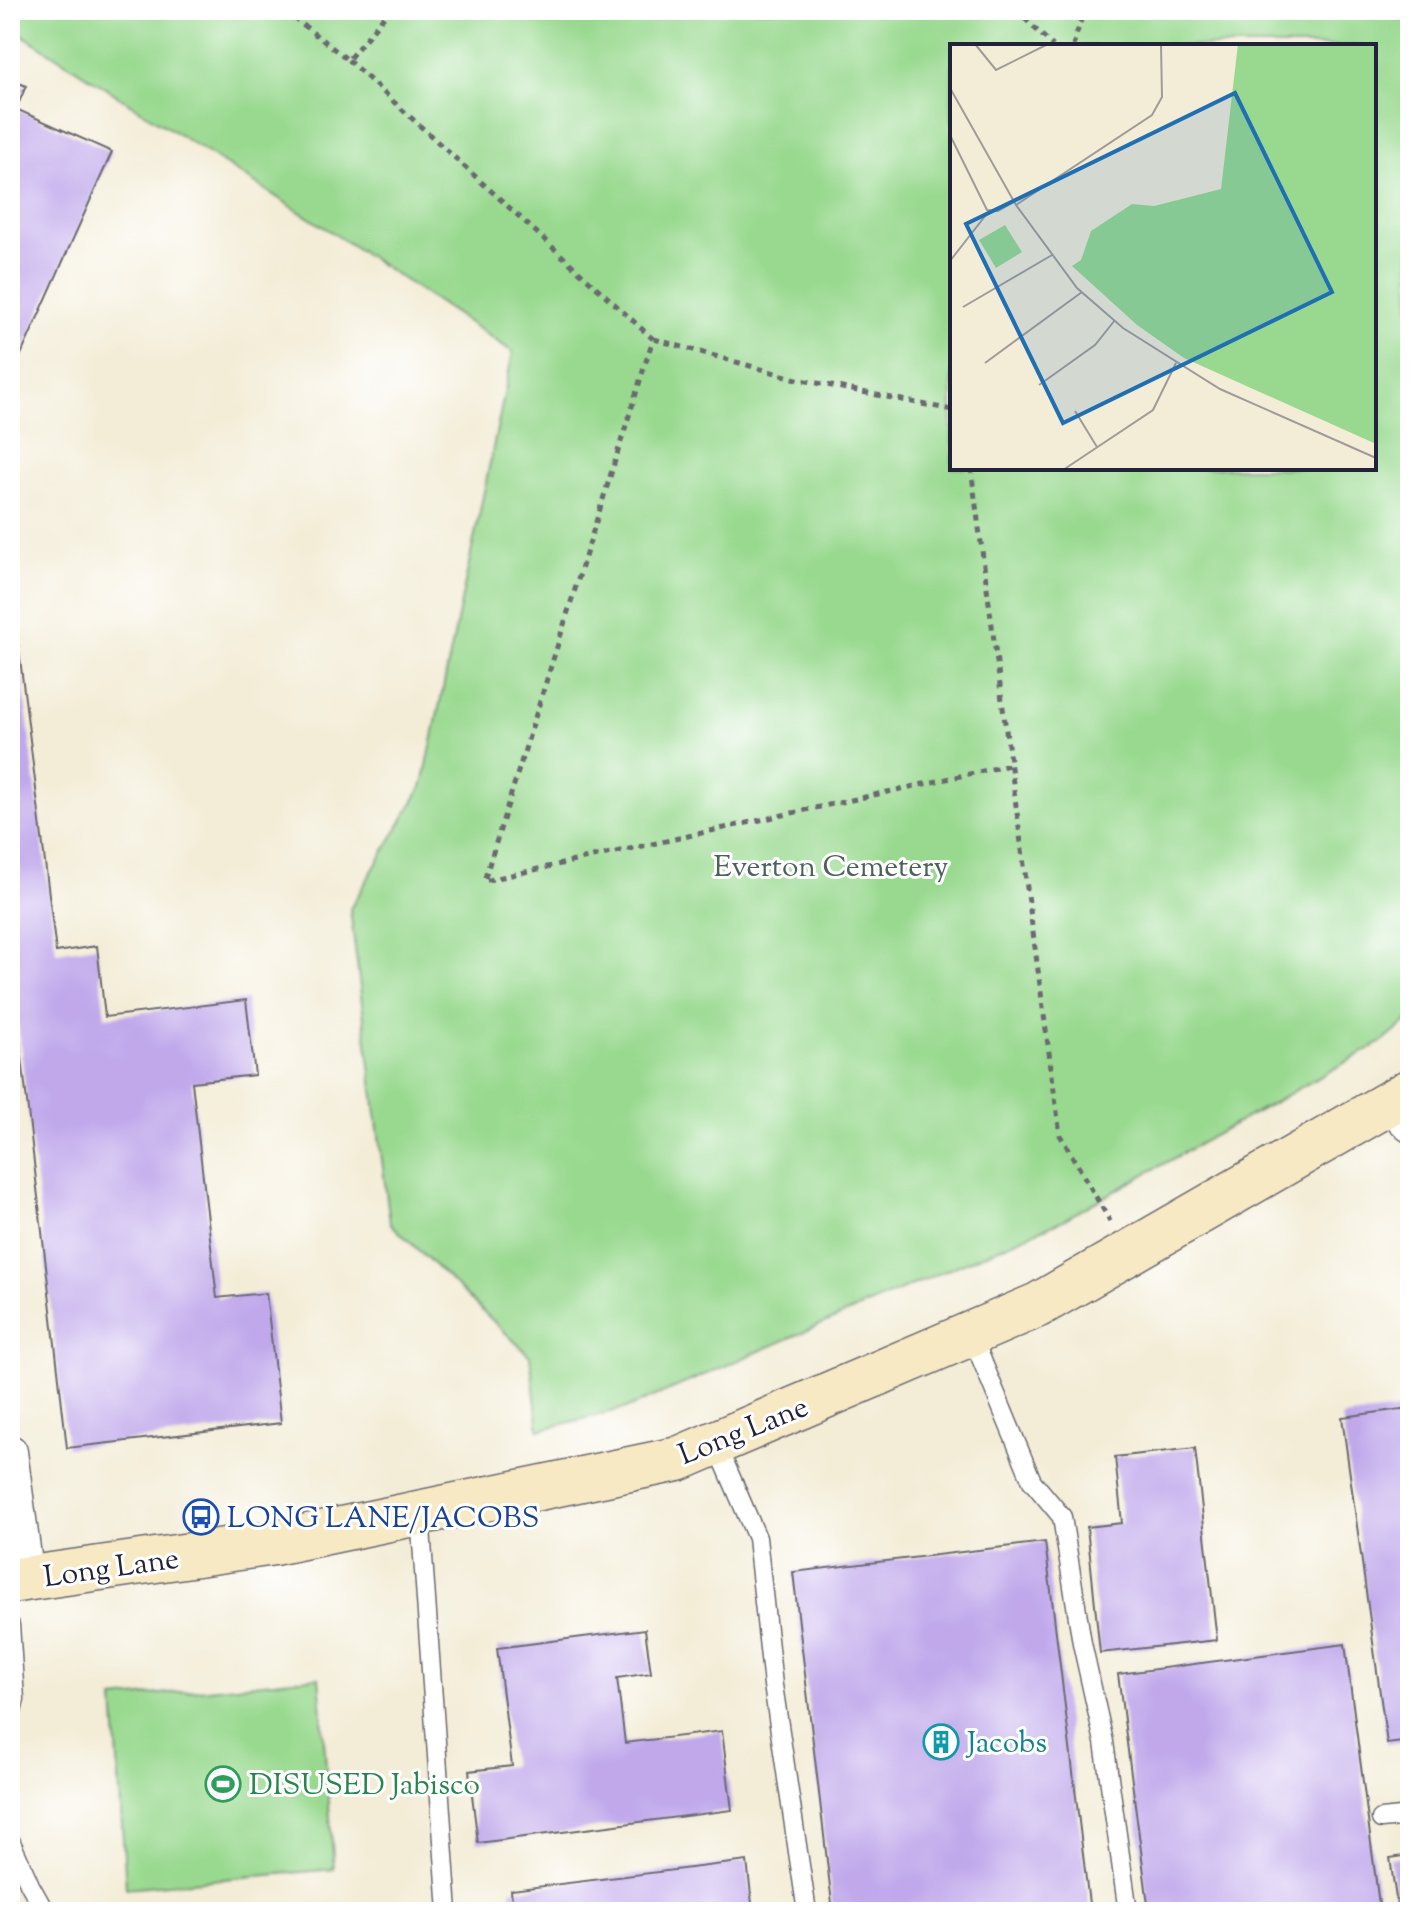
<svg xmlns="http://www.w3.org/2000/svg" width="1420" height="1922" viewBox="0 0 1420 1922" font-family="'Sorts Mill Goudy',serif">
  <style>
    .green { fill: #99d98f; stroke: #5e7e65; stroke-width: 2; fill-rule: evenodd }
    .building { fill: #c0a8eb }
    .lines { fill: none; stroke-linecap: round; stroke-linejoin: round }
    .lane-casing { stroke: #6b6971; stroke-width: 21 }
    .street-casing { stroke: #6b6971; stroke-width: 37 }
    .secondary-casing { stroke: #6b6971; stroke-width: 47 }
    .path { stroke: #6b6971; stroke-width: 5; stroke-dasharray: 6 6; stroke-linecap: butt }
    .lane { stroke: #fff; stroke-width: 18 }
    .street { stroke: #fff; stroke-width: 34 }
    .secondary { stroke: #f7e9c3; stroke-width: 44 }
    .labels { text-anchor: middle; stroke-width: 6; stroke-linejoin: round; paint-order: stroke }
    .park-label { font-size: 30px; fill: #4c6258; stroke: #fff }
    .street-label { font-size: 30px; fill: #22223b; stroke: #fff }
    .transit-label { font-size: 30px; fill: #164399; stroke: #fff; text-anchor: start }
    .culture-label { font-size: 30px; fill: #0d838f; stroke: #fff; text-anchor: start }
    .leisure-label { font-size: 30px; fill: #27864d; stroke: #fff; text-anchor: start }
    .inset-road { fill: none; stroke: #9f9b98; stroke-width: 2 }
    .view { fill: #1f6fb2; fill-opacity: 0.15; stroke: #1f6fb2; stroke-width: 4 }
    .inset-edge { fill: none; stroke: #22223b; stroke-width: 4 }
  </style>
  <rect width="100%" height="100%" fill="#fff"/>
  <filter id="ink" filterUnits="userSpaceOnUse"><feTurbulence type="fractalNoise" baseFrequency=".0125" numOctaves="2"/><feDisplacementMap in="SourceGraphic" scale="16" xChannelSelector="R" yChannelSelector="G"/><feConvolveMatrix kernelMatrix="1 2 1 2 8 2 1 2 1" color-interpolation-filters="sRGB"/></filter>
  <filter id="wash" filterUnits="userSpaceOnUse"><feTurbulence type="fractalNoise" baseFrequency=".006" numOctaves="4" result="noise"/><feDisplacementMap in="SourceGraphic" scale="32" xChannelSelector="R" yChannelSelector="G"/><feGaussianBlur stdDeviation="1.8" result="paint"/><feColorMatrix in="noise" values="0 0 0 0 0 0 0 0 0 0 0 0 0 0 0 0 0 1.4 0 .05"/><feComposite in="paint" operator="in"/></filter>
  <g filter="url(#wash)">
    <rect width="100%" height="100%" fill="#f3ecd6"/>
    <path class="green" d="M10,10H1410V1019L1384,1041L1061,1221L630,1407L539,1430L530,1356L390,1223L350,909L423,785L513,352L333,233L10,27ZM952,46H1374V468H952Z
      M319,1677L334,1869L126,1888L114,1699Z"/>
    <g id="blocks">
      <path class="building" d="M10,79L26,86L16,109L112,152L20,357L10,352Z
        M10,577L56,952L97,946L105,1017L246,1000L255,1075L192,1082L217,1298L266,1293L281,1423L67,1448L12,972L10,973Z
        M1410,1408V1741L1387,1744L1342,1417Z
        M1195,1448L1217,1640L1100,1653L1087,1527L1122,1523L1115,1457Z
        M1045,1542L1090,1912H833L793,1572Z
        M645,1629L651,1673L617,1678L625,1743L722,1731L732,1810L478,1843L469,1771L512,1766L497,1648Z
        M1345,1644L1380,1912H1149L1118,1674Z
        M1410,1855V1912H1398L1390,1858Z
        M747,1861L753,1912H513L511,1890Z"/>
    </g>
  </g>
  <g filter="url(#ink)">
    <use href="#blocks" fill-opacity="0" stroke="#6b6971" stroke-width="2"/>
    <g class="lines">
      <defs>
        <path id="lane" d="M971,1334L1032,1481L1062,1517L1082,1643L1104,1742L1128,1912
          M716,1443L757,1538L773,1685L807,1912
          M420,1514L448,1912
          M10,1625L15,1699L10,1720
          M1381,1819L1410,1816
          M10,1840L30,1885L45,1912"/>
        <path id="street" d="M1390,1104L1410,1125
          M10,1452L27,1579"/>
        <path id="secondary" d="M10,1581L274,1543L678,1459L1038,1305L1410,1091"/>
      </defs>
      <use href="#lane" class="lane-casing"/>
      <use href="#street" class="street-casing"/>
      <use href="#secondary" class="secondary-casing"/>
      <path class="path" d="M284,10L348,60L389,10
        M1016,10L1053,46
        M1073,46L1084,10
        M348,60L653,339L484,881L1010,765
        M654,339L797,379L952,410
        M971,468L1060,1135L1110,1221"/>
      <use href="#lane" class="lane"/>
      <use href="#street" class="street"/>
      <use href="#secondary" class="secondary"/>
    </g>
  </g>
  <defs>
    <symbol id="bus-ring" viewBox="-11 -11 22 22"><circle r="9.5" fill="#fff" stroke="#1a4fb4" stroke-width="1.5"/><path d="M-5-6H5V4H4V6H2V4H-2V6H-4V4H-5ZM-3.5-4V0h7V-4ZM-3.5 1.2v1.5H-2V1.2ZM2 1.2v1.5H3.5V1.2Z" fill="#1a4fb4"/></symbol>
    <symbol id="building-ring" viewBox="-11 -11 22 22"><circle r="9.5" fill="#fff" stroke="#0f9aa8" stroke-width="1.5"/><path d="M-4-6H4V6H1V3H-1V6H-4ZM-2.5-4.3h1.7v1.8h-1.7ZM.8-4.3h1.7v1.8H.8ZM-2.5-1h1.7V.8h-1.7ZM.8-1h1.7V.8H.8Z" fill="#0f9aa8"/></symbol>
    <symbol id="stadium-ring" viewBox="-11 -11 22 22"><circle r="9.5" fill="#fff" stroke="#2e9e5b" stroke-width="1.5"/><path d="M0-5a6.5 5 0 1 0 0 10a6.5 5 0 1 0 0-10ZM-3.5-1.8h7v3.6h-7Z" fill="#2e9e5b"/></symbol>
  </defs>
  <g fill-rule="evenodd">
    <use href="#bus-ring" x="181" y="1497" width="40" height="40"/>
    <use href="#building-ring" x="921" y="1722" width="40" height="40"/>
    <use href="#stadium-ring" x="203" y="1764" width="40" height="40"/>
  </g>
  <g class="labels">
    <g class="park-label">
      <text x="831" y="876">Everton Cemetery</text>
    </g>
    <g class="street-label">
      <text transform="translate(743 1430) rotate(-22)" y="10">Long Lane</text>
      <text transform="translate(111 1567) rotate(-8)" y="10">Long Lane</text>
    </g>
    <g class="transit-label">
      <text x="227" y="1527">LONG LANE/JACOBS</text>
    </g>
    <g class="culture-label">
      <text x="967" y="1752">Jacobs</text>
    </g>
    <g class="leisure-label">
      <text x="249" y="1794">DISUSED Jabisco</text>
    </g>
  </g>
  <g transform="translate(950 44)">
    <rect width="426" height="426" fill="#f3ecd6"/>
    <path d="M288,0H426V400L234,314L187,281L122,222L131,216L141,187L182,160L204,162L271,145ZM55,181L72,208L46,224L29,196Z" fill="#99d98f"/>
    <path class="inset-road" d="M25,0L46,26L98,0M0,44L66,161L127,244L173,284L270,345L426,414M0,91L37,166L48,167L64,158M66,161L202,71L212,53L211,0M0,217L39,167M13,263L102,211M35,319L132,248M89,341L145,301L165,276M125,367L147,403M113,426L203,366L226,319"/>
    <path class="view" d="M285,49L382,248L113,379L16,180Z"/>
    <rect width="426" height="426" class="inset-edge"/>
  </g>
  <rect width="1420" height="1922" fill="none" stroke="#fff" stroke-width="40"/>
</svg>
